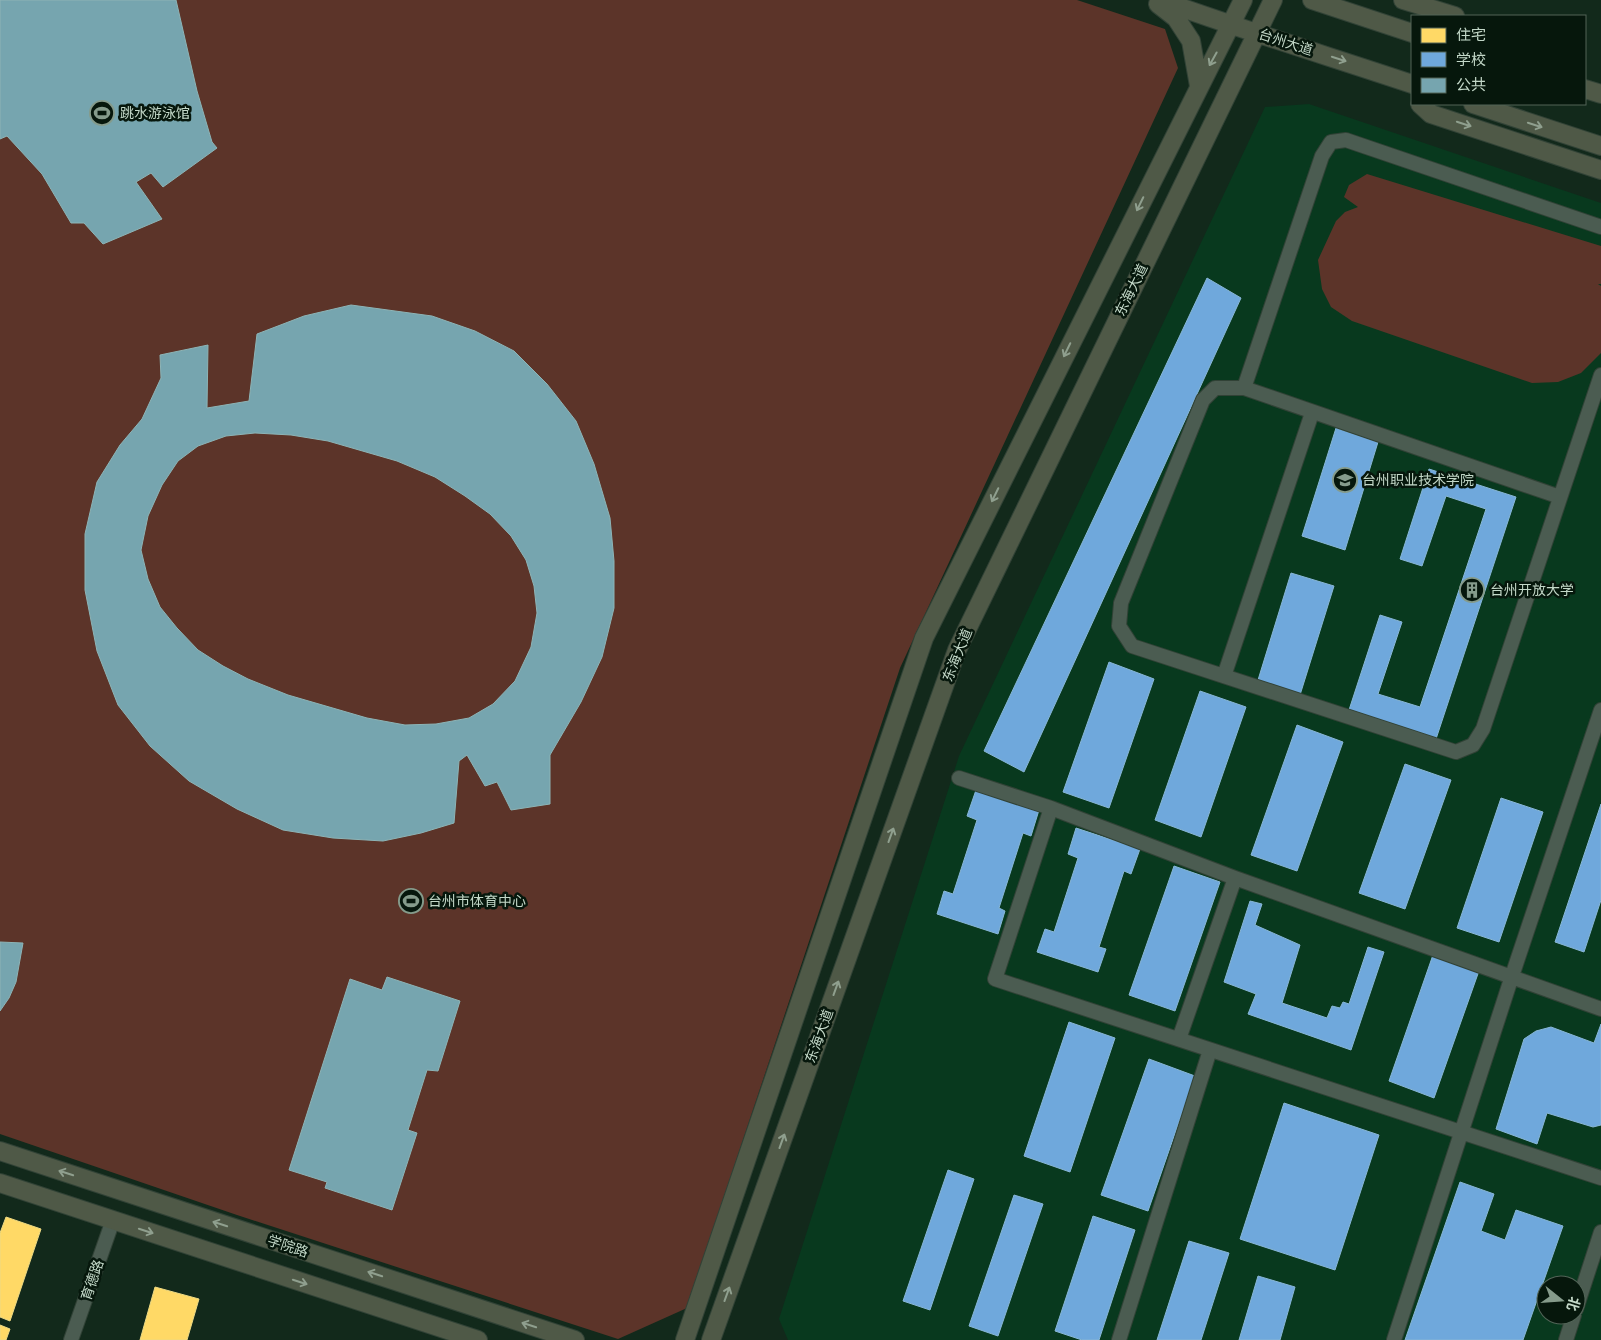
<svg xmlns="http://www.w3.org/2000/svg" width="1601" height="1340" viewBox="0 0 1601 1340" font-family="'Roboto Serif','Noto Sans SC',serif">
  <style>
    .built { fill: #08391e; fill-rule: evenodd }
    .green { fill: #5c3429 }
    .homes { fill: #ffd966; stroke: #edd983 }
    .schools { fill: #6fa8dc; stroke: #88b6d6 }
    .public { fill: #76a5af; stroke: #8db4b6; fill-rule: evenodd }
    .lines { fill: none; stroke-linecap: round; stroke-linejoin: round }
    .minor-casing { stroke: #314236; stroke-width: 16 }
    .major-casing { stroke: #314236; stroke-width: 20 }
    .minor { stroke: #4b5c51; stroke-width: 14 }
    .major { stroke: #4f5947; stroke-width: 18 }
    .oneway { stroke: #8f9f8e }
    .labels { text-anchor: middle; stroke-width: 5; stroke-linejoin: round; paint-order: stroke }
    .street-label { font-size: 14px; fill: #c3d8c8; stroke: #06170c }
    .poi-label { font-size: 14px; fill: #c3d8c8; stroke: #06170c; text-anchor: start }
  </style>
  <rect width="100%" height="100%" fill="#12291b"/>
  <path class="built" d="M1309,104L1601,203V1340H788L779,1319L959,756L1265,107ZM1546,1285H1576V1315H1546Z"/>
  <path class="green" d="M0,0H1077L1165,29L1178,68L900,668L687,1308L618,1339L237,1215L0,1134Z
    M1367,174L1601,246V284H1598L1601,286V353L1581,373L1558,382L1532,383L1352,321L1331,307L1322,289L1318,260L1336,221L1345,212L1358,207L1344,197L1349,185Z"/>
  <path class="homes" d="M6,1217L41,1229L10,1321L0,1317V1233Z
    M155,1287L199,1299L187,1340H140Z
    M0,1325L10,1329L6,1340H0Z"/>
  <path class="schools" d="M1207,278L1241,298L1024,772L984,751Z
    M1336,428L1378,442L1345,550L1302,536Z
    M1429,469L1516,497L1436,739L1349,710L1380,615L1402,622L1378,694L1420,707L1486,509L1446,496L1422,566L1400,559Z
    M1291,573L1334,586L1300,695L1258,680Z
    M1109,662L1154,679L1109,808L1063,792Z
    M1200,691L1246,707L1201,837L1155,820Z
    M1297,725L1343,742L1297,871L1251,855Z
    M1405,764L1451,780L1405,909L1359,893Z
    M976,790L1039,810L1031,836L1023,833L999,908L1005,911L998,934L937,914L944,891L953,894L977,820L967,816Z
    M1501,798L1543,812L1499,942L1457,928Z
    M1601,804V900L1584,952L1555,942Z
    M1076,828L1140,849L1131,874L1124,871L1099,947L1106,949L1098,972L1037,952L1045,929L1054,932L1078,858L1068,854Z
    M1174,866L1220,882L1175,1011L1129,995Z
    M1250,901L1262,904L1255,925L1300,945L1282,1003L1327,1018L1332,1006L1340,1008L1343,1002L1349,1004L1368,947L1384,952L1351,1050L1248,1014L1256,994L1224,982Z
    M1434,952L1480,968L1434,1098L1389,1081Z
    M1069,1022L1115,1038L1070,1172L1024,1156Z
    M1601,1024V1125L1593,1127L1547,1113L1537,1144L1496,1129L1524,1039L1536,1031L1551,1027L1594,1043Z
    M1149,1059L1195,1076L1148,1211L1101,1195Z
    M1284,1103L1379,1135L1335,1270L1240,1239Z
    M948,1170L974,1179L930,1310L903,1301Z
    M1460,1182L1494,1194L1481,1231L1505,1240L1516,1210L1563,1226L1523,1340H1405Z
    M1014,1195L1043,1204L998,1336L969,1326Z
    M1093,1216L1135,1230L1099,1340H1082L1055,1331Z
    M1189,1241L1229,1253L1201,1340H1157Z
    M1258,1276L1295,1287L1280,1340H1239Z"/>
  <path class="public" d="M0,0H176L197,91L212,142L217,148L163,187L151,173L136,182L162,219L103,244L84,223H71L42,174L7,136L0,139Z
    M351,305L432,316L475,331L514,351L547,384L576,421L594,464L610,518L614,561V608L602,657L581,702L550,755V804L511,810L497,782L485,786L467,755L459,761L454,823L421,833L383,841L333,838L283,830L237,809L189,781L150,746L118,705L97,651L85,590V534L97,482L120,445L142,419L161,378L160,355L208,345L207,408L249,401L257,334L304,316ZM255,433L291,435L328,441L397,461L435,477L465,496L490,514L511,536L526,560L534,586L537,613L531,647L515,681L493,704L469,718L436,724L405,725L367,718L288,695L248,679L223,666L198,650L177,628L160,607L148,579L141,550L148,516L162,485L178,461L198,446L226,436Z
    M0,942L23,943L16,982L9,998L0,1011Z
    M387,977L460,1001L438,1071L427,1070L408,1130L417,1133L392,1210L325,1188L327,1182L289,1170L350,979L382,990Z"/>
  <g class="lines">
    <defs>
      <path id="minor" d="M1244,388L1322,156L1331,142L1346,140L1601,227
        M1560,497L1244,388H1215L1203,400L1121,603L1119,626L1132,646L1456,752L1473,745L1483,729L1601,375
        M1224,676L1312,413
        M959,778L1051,808L1235,878L1601,1009
        M1051,808L995,979L1601,1178
        M1179,1039L1235,878
        M1576,1309L1601,1232
        M71,1340L113,1220
        M1119,1340L1210,1050
        M1394,1340L1512,976L1601,710
        M1566,1340L1574,1315"/>
      <path id="major" d="M1160,0C1243,30 1328,56 1412,84
        M1312,0L1412,33
        M1403,0L1455,16
        M1158,4L1176,18L1191,41L1199,86
        M1585,89L1601,94
        M1420,104L1431,114L1601,170
        M1473,104L1601,146
        M0,1151L575,1340
        M0,1183L478,1340
        M685,1340L924,638L1243,0
        M711,1340L957,650L1273,0"/>
    </defs>
    <use href="#minor" class="minor-casing"/>
    <use href="#major" class="major-casing"/>
    <use href="#minor" class="minor"/>
    <use href="#major" class="major"/>
  </g>
  <defs><path id="oneway-shaft" d="M-6 0H5M1.5-3L5.5 0L1.5 3" fill="none" stroke-width="1.6" stroke-linecap="round" stroke-linejoin="round" transform="scale(1.25)"/></defs>
  <g class="oneway">
    <use href="#oneway-shaft" transform="translate(1213 59) rotate(119)"/>
    <use href="#oneway-shaft" transform="translate(1339 59) rotate(18)"/>
    <use href="#oneway-shaft" transform="translate(1464 124) rotate(18)"/>
    <use href="#oneway-shaft" transform="translate(1535 125) rotate(18)"/>
    <use href="#oneway-shaft" transform="translate(1140 204) rotate(116)"/>
    <use href="#oneway-shaft" transform="translate(1067 350) rotate(116)"/>
    <use href="#oneway-shaft" transform="translate(995 495) rotate(116)"/>
    <use href="#oneway-shaft" transform="translate(891 835) rotate(-70)"/>
    <use href="#oneway-shaft" transform="translate(836 988) rotate(-70)"/>
    <use href="#oneway-shaft" transform="translate(782 1141) rotate(-70)"/>
    <use href="#oneway-shaft" transform="translate(66 1173) rotate(-162)"/>
    <use href="#oneway-shaft" transform="translate(220 1224) rotate(-162)"/>
    <use href="#oneway-shaft" transform="translate(146 1231) rotate(18)"/>
    <use href="#oneway-shaft" transform="translate(375 1274) rotate(-162)"/>
    <use href="#oneway-shaft" transform="translate(300 1282) rotate(18)"/>
    <use href="#oneway-shaft" transform="translate(727 1294) rotate(-70)"/>
    <use href="#oneway-shaft" transform="translate(529 1325) rotate(-162)"/>
  </g>
  <defs>
    <symbol id="stadium-ring" viewBox="-11 -11 22 22"><circle r="9.5" fill="#06170c" stroke="#859b8b" stroke-width="1.5"/><path d="M0-5a6.5 5 0 1 0 0 10a6.5 5 0 1 0 0-10ZM-3.5-1.8h7v3.6h-7Z" fill="#859b8b"/></symbol>
    <symbol id="university-ring" viewBox="-11 -11 22 22"><circle r="9.5" fill="#06170c" stroke="#859b8b" stroke-width="1.5"/><path d="M0-5L7-2L0 1L-7-2ZM-4 1L0 2.5L4 1V4Q0 6-4 4Z" fill="#859b8b"/></symbol>
    <symbol id="building-ring" viewBox="-11 -11 22 22"><circle r="9.5" fill="#06170c" stroke="#859b8b" stroke-width="1.5"/><path d="M-4-6H4V6H1V3H-1V6H-4ZM-2.5-4.3h1.7v1.8h-1.7ZM.8-4.3h1.7v1.8H.8ZM-2.5-1h1.7V.8h-1.7ZM.8-1h1.7V.8H.8Z" fill="#859b8b"/></symbol>
  </defs>
  <g fill-rule="evenodd">
    <use href="#stadium-ring" x="88" y="99" width="28" height="28"/>
    <use href="#university-ring" x="1331" y="466" width="28" height="28"/>
    <use href="#building-ring" x="1458" y="576" width="28" height="28"/>
    <use href="#stadium-ring" x="397" y="887" width="28" height="28"/>
  </g>
  <g class="labels">
    <g class="street-label">
      <text transform="translate(1286 42) rotate(18)" y="5">台州大道</text>
      <text transform="translate(1131 290) rotate(-64)" y="5">东海大道</text>
      <text transform="translate(957 655) rotate(-68)" y="5">东海大道</text>
      <text transform="translate(819 1036) rotate(-70)" y="5">东海大道</text>
      <text transform="translate(288 1246) rotate(18)" y="5">学院路</text>
      <text transform="translate(92 1280) rotate(-71)" y="5">育德路</text>
    </g>
    <g class="poi-label">
      <text x="120" y="118">跳水游泳馆</text>
      <text x="1362" y="485">台州职业技术学院</text>
      <text x="1490" y="595">台州开放大学</text>
      <text x="428" y="906">台州市体育中心</text>
    </g>
  </g>
  <rect x="1411" y="15" width="175" height="90" fill="#06170c" stroke="#526457"/>
  <rect x="1421" y="28" width="25" height="15" fill="#ffd966" stroke="#526457"/>
  <text x="1456" y="40" font-size="15" fill="#c3d8c8">住宅</text>
  <rect x="1421" y="52" width="25" height="15" fill="#6fa8dc" stroke="#526457"/>
  <text x="1456" y="65" font-size="15" fill="#c3d8c8">学校</text>
  <rect x="1421" y="78" width="25" height="15" fill="#76a5af" stroke="#526457"/>
  <text x="1456" y="90" font-size="15" fill="#c3d8c8">公共</text>
  <g transform="translate(1561 1300) rotate(107)"><circle r="24" fill="#06170c" stroke="#526457"/>
  <path d="M0-4L9 19L0 12L-9 19Z" fill="#859b8b"/>
  <text y="-8" font-size="14" font-weight="bold" text-anchor="middle" fill="#c3d8c8">北</text>
  </g>
</svg>
